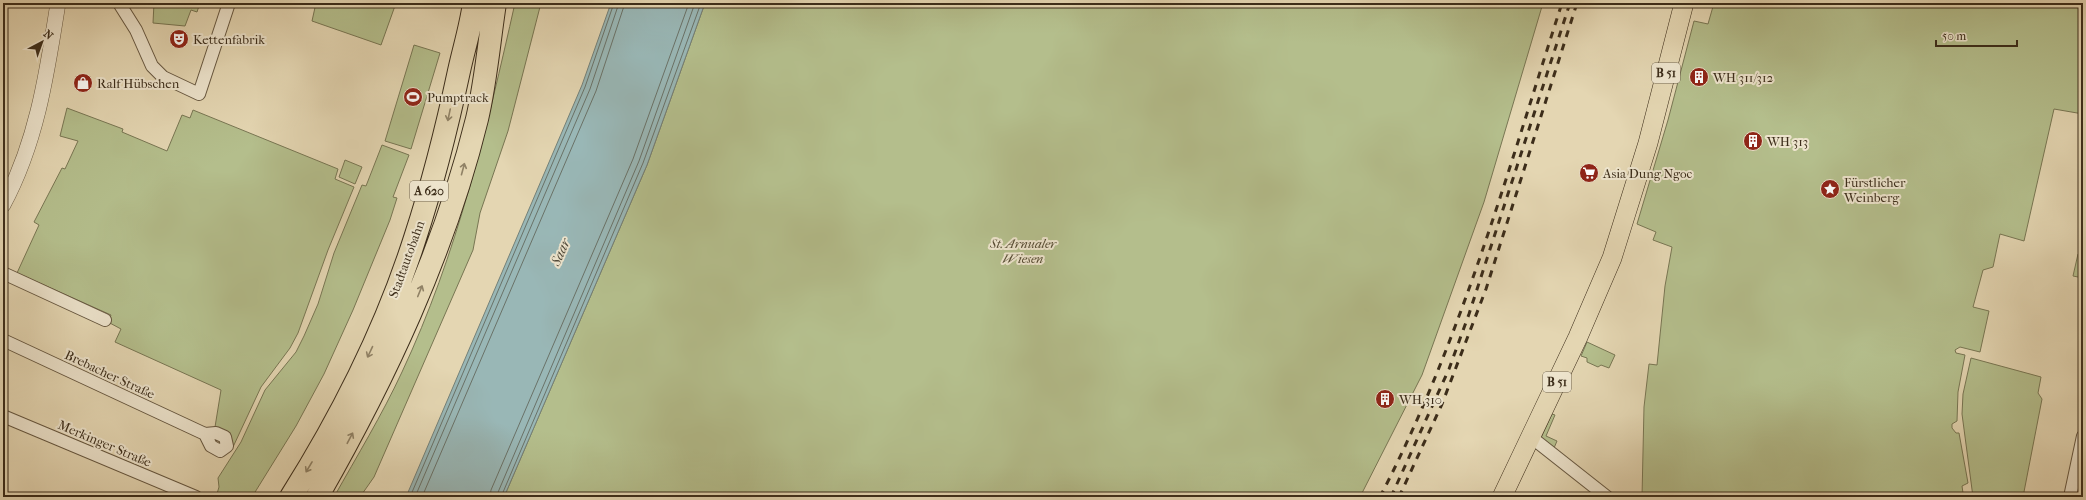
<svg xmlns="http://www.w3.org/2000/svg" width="2086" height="500" viewBox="0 0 2086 500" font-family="'IM FELL French Canon',serif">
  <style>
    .green { fill: #b4be8c; stroke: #787653 }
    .water { fill: #99b7b6; stroke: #748078 }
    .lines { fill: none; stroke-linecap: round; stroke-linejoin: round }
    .shore { stroke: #6a7268; stroke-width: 1 }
    .minor-casing { stroke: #665740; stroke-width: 14 }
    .tertiary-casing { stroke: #665740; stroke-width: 16 }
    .primary-casing { stroke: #3c2d1a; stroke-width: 20 }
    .motorway-casing { stroke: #3c2d1a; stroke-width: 24 }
    .minor { stroke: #ede4cd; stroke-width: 12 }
    .tertiary { stroke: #ede4cd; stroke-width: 15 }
    .primary { stroke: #e4d6b2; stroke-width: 19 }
    .motorway { stroke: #e4d6b2; stroke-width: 22 }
    .rail { stroke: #3c2d1a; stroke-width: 3; stroke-dasharray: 7 7; stroke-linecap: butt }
    .oneway { stroke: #908266 }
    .labels { text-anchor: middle; stroke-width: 4; stroke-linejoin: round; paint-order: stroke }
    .shield { fill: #ede4cd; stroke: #716450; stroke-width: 1 }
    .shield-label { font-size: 12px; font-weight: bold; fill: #3c2d1a }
    .poi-label { font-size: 13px; fill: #3c2d1a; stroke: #ede4cd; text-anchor: start }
    .park-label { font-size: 13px; font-style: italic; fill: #544a31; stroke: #ede4cd }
    .street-label { font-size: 13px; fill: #3c2d1a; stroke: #ede4cd }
    .water-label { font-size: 14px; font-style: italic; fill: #4f4939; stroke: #ede4cd }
  </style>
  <rect width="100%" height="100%" fill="#e4d6b2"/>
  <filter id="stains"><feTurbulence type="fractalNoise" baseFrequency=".005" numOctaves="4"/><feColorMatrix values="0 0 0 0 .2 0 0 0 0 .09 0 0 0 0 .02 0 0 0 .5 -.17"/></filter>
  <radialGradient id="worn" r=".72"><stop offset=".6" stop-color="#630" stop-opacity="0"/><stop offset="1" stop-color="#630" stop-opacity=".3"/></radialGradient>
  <path class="green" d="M154,3H200L197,12L191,10L185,26L153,23Z
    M316,3H396L381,45L312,21Z
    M515,3H541L508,131L480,213L473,250L374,477L360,497H334C357,456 382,415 402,372C457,255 487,128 515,3Z
    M705,3H1543L1484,202L1422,375L1360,497H504L647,165Z
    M1714,3H2083V114L2054,109L2024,241L2000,234L1993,267L1983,270L1973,307L1989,311L1980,352L1960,347L1955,350L1956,353L1965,355L1958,392L1957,421L1952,424V428L1956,433H1959L1968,483L1962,486L1963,493L1969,495V497H1642L1644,407L1649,364L1657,365L1665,286L1672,247L1653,240L1656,232L1637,224L1668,120L1694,21L1708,24Z
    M414,45L440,53L411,149L385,141Z
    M67,108L123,129L122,132L167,151L182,115L190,118L193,110L338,169L335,179L354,187L328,250L298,333L290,348L261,387L233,447L215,427L221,390L115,342L121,329L108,322L111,315L17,273L39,225L34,222L62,168L65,169L78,141L60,136Z
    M382,145L409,155L393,197L397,198L390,220L353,310L324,374L296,426L252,497H216L219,487L218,478L241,442L265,390L296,352L304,336L318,304L334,253L362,185L366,186Z
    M345,160L362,167L355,184L339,177Z
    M2078,254L2083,255V278L2073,276Z
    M1587,342L1615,355L1609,368L1601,365L1598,367L1587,362V358L1581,356Z
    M1971,358L2041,377L2038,393L2042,399L2023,497H1973L1962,414L1963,394Z
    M1552,414L1555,415L1546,436L1557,441L1554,448L1541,438Z"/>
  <path class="water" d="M611,3H705L647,165L504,497H406L582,85Z"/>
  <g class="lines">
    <path class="shore" d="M410,497L585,87L614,3
      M415,497L590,89L619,3
      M422,497L596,91L625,3
      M490,497L491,490L633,159L689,3
      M496,497L639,161L695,3
      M501,497L643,163L701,3"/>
    <defs>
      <path id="minor" d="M119,3L136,30L152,66L163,77L199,94L229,3
        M3,273L105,320
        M3,340L205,434L216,433L225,437L227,446L220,451L211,446L205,434
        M3,416L196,497
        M1531,437L1607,497
        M2070,497L2083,436"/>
      <path id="tertiary" d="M3,205C37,142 47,73 58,3"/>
      <path id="primary" d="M1502,497L1578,337L1612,258L1648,143L1684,3"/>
      <path id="motorway" d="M291,497C342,416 386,329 415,238C433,183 447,127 459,71C464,48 471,26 474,3
        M317,497C385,378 444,253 477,119C486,81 489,42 495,3"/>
    </defs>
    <use href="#minor" class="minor-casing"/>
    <use href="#tertiary" class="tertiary-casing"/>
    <use href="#primary" class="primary-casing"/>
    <use href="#motorway" class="motorway-casing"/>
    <use href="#minor" class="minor"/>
    <use href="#tertiary" class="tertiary"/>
    <use href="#primary" class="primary"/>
    <use href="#motorway" class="motorway"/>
    <path class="rail" d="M1380,497C1461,341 1508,170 1562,3
      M1391,497L1449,369L1469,314L1570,3
      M1399,497L1442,404L1486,289L1577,3"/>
  </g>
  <defs><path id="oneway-shaft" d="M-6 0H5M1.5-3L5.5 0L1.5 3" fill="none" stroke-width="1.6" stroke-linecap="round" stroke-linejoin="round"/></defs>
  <g class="oneway">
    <use href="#oneway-shaft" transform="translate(449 115) rotate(102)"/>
    <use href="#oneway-shaft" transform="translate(463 169) rotate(-75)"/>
    <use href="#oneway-shaft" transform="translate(420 291) rotate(-68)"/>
    <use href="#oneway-shaft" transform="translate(370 352) rotate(115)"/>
    <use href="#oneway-shaft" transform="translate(350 438) rotate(-62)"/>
    <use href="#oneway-shaft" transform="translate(309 467) rotate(121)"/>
  </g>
  <defs>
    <symbol id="theatre-disc" viewBox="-11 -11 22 22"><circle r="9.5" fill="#8f2418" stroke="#ede4cd"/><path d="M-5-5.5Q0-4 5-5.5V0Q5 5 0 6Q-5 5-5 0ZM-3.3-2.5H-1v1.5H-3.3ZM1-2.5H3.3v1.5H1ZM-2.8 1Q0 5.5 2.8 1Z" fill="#fff"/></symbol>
    <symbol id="building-disc" viewBox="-11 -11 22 22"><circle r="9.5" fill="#8f2418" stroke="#ede4cd"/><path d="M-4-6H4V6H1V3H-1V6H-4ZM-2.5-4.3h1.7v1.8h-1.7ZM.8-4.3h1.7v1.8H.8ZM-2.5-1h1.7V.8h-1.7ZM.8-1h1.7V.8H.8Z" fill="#fff"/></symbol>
    <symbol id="shop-disc" viewBox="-11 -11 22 22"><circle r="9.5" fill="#8f2418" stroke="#ede4cd"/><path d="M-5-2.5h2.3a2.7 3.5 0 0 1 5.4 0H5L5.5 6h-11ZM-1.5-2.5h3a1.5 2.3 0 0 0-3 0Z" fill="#fff"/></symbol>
    <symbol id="stadium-disc" viewBox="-11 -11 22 22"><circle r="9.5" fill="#8f2418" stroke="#ede4cd"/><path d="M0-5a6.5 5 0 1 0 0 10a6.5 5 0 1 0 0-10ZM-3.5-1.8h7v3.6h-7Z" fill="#fff"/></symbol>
    <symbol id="supermarket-disc" viewBox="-11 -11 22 22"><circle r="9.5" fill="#8f2418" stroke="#ede4cd"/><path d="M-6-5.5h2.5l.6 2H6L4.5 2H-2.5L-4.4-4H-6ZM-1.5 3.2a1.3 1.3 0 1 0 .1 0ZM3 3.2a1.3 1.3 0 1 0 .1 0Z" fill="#fff"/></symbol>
    <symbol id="sight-disc" viewBox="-11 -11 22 22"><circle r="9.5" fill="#8f2418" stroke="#ede4cd"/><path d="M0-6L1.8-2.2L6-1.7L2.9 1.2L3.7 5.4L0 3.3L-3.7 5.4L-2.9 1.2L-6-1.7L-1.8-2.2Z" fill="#fff"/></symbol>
  </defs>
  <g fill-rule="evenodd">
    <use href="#theatre-disc" x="168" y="28" width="22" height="22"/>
    <use href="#building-disc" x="1688" y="66" width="22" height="22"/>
    <use href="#shop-disc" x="72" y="72" width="22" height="22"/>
    <use href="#stadium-disc" x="402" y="86" width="22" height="22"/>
    <use href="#building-disc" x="1742" y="130" width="22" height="22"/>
    <use href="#supermarket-disc" x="1578" y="162" width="22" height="22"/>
    <use href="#sight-disc" x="1819" y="178" width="22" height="22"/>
    <use href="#building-disc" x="1374" y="388" width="22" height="22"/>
  </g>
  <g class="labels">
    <g class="shield">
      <rect x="1652" y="63" width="28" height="20" rx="3"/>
      <rect x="410" y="181" width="38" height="20" rx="3"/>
      <rect x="1543" y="372" width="28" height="20" rx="3"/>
    </g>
    <g class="shield-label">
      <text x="1666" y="77">B 51</text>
      <text x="429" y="195">A 620</text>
      <text x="1557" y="386">B 51</text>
    </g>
    <g class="poi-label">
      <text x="193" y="44">Kettenfabrik</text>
      <text x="1713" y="82">WH 311/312</text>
      <text x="97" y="88">Ralf Hübschen</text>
      <text x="427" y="102">Pumptrack</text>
      <text x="1767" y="146">WH 313</text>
      <text x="1603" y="178">Asia Dung Ngoc</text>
      <text x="1844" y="187">Fürstlicher<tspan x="1844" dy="15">Weinberg</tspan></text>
      <text x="1399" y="404">WH 310</text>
    </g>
    <g class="park-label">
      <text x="1023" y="248">St. Arnualer<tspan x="1023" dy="15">Wiesen</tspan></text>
    </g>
    <g class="street-label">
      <text transform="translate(406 259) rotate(-70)" y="5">Stadtautobahn</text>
      <text transform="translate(110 374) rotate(25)" y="5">Brebacher Straße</text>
      <text transform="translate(105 443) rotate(23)" y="5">Merkinger Straße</text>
    </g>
    <g class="water-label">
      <text transform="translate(560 252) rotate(-66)" y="5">Saar</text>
    </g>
  </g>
  <rect width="2086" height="500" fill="none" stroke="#e4d6b2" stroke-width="16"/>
  <rect x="4" y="4" width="2078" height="492" fill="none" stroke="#3c2d1a" stroke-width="2"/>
  <rect x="8" y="8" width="2070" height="484" fill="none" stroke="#3c2d1a"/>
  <g transform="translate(42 42) rotate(41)" stroke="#ede4cd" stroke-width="3" paint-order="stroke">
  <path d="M0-3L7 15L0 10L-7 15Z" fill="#3c2d1a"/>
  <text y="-6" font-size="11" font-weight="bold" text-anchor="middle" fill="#3c2d1a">N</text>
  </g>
  <path d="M1936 40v6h81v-6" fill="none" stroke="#3c2d1a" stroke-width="2"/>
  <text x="1942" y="40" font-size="12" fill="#3c2d1a" stroke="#ede4cd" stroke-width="3" paint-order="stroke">50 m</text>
  <rect width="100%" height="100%" filter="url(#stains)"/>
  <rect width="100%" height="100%" fill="url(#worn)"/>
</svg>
